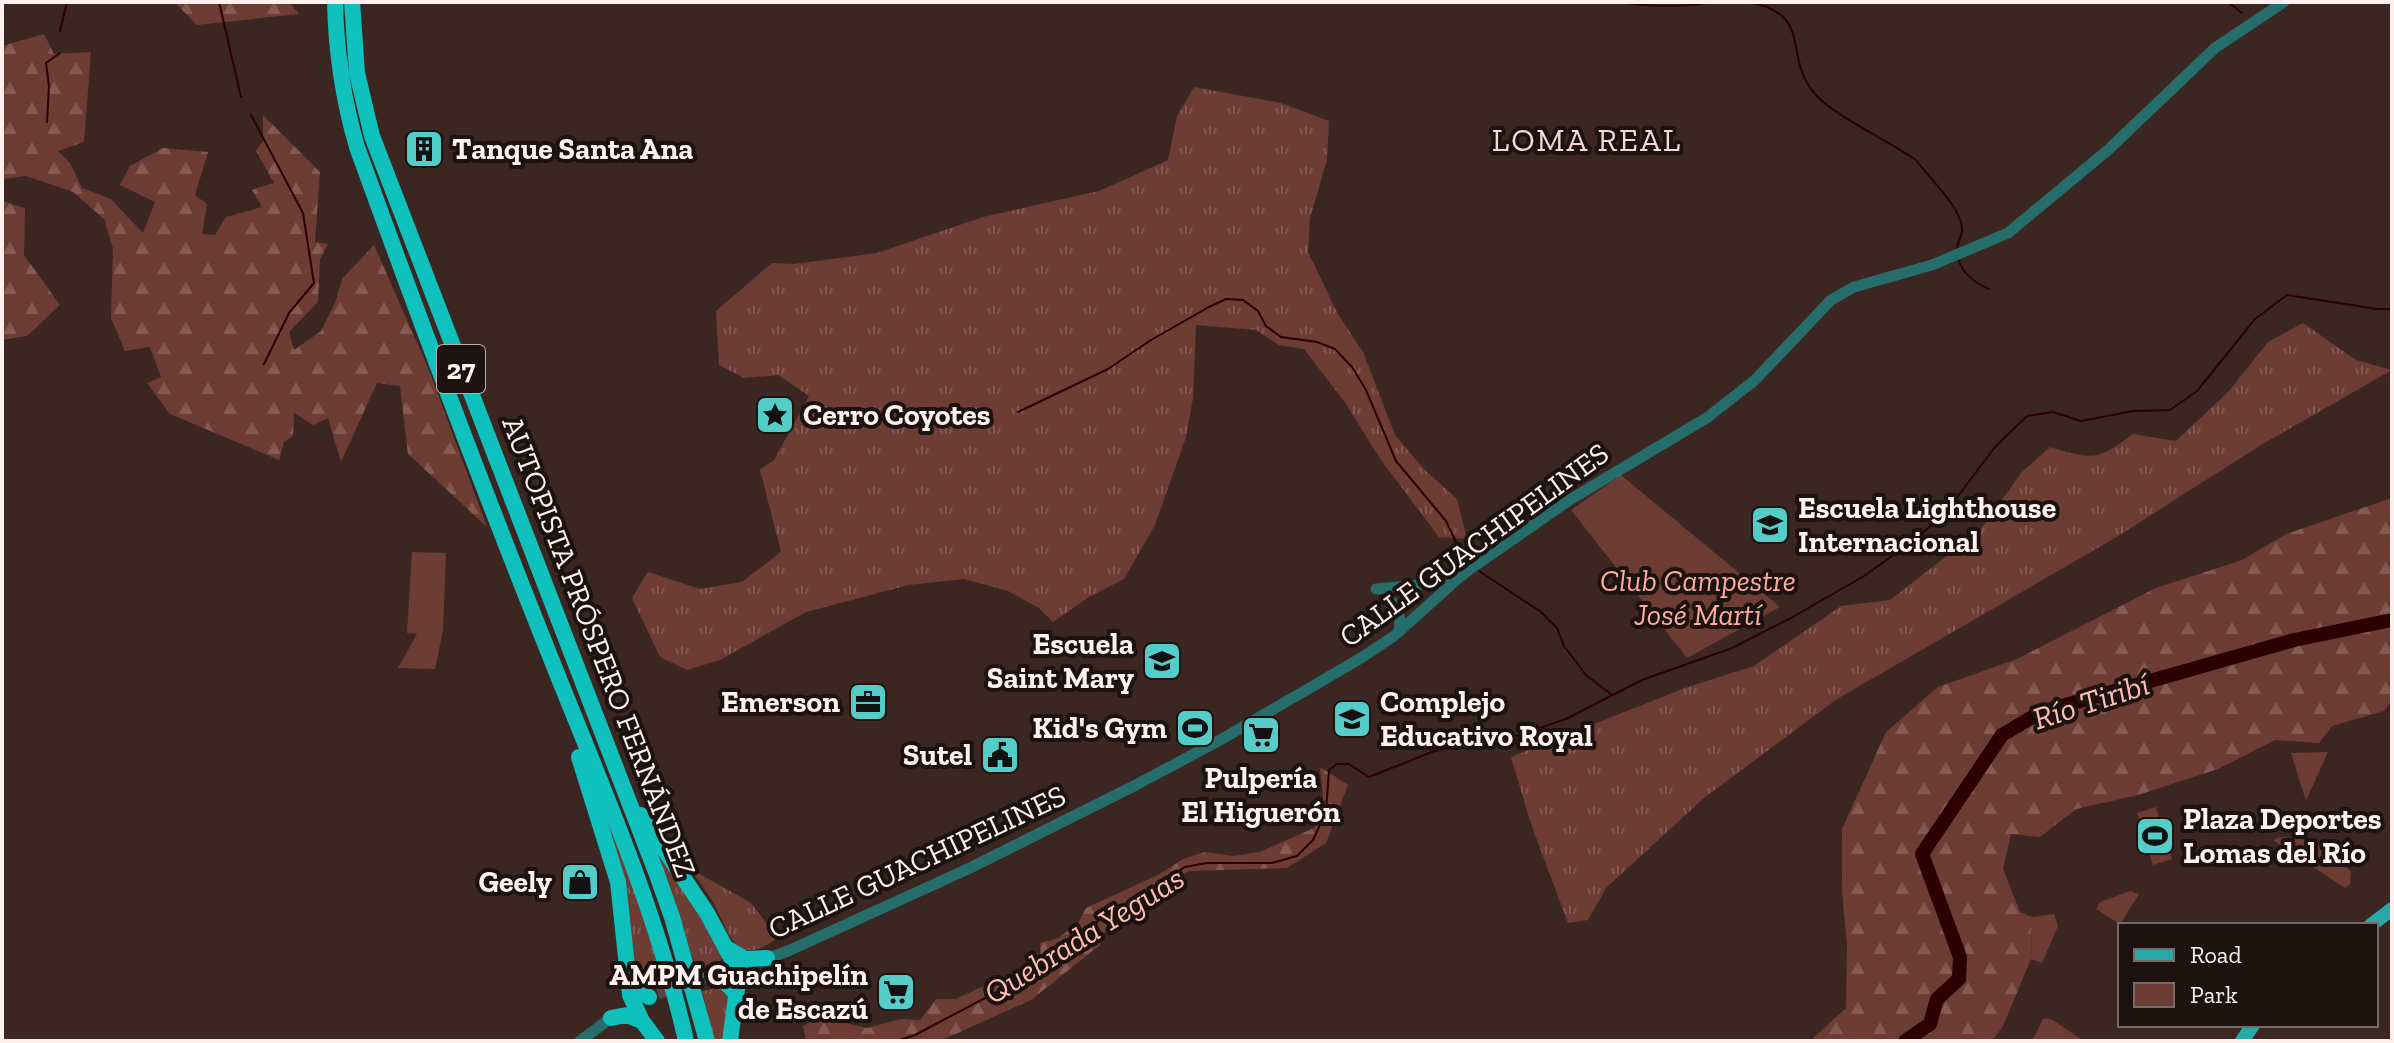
<svg xmlns="http://www.w3.org/2000/svg" width="2394" height="1043" viewBox="0 0 2394 1043" font-family="'Zilla Slab',serif">
  <style>
    .grass { fill: url(#grass-tufts) }
    .forest { fill: url(#forest-firs) }
    .park { fill: #6d3c33 }
    .lines { fill: none; stroke-linecap: round; stroke-linejoin: round }
    .stream { stroke: #2c0000; stroke-width: 2 }
    .river { stroke: #2c0000; stroke-width: 14 }
    .minor-tunnel { stroke: #594441; stroke-width: 11; stroke-dasharray: 11 5.5; stroke-linecap: butt }
    .minor { stroke: #266e6b; stroke-width: 11 }
    .major { stroke: #29a9a5; stroke-width: 14 }
    .highway { stroke: #0fc1bc; stroke-width: 16 }
    .labels { text-anchor: middle; stroke-width: 8; stroke-linejoin: round; paint-order: stroke }
    .shield { fill: #1c1210; stroke: #baaeac; stroke-width: 2 }
    .shield-label { font-size: 28px; font-weight: bold; fill: #fef1ef }
    .poi-label { font-size: 30px; font-weight: bold; fill: #fef1ef; stroke: #1c1210; text-anchor: end }
    .street-label { font-size: 30px; fill: #fef1ef; stroke: #1c1210 }
    .park-label { font-size: 30px; font-style: italic; fill: #fdab9c; stroke: #1c1210 }
    .neighbourhood-label { font-size: 32px; letter-spacing: 2px; fill: #f6d8d2; stroke: #1c1210 }
    .water-label { font-size: 32px; font-style: italic; fill: #fdbeb2; stroke: #1c1210 }
  </style>
  <defs>
    <pattern id="grass-tufts" width="24" height="20" patternUnits="userSpaceOnUse" patternTransform="scale(2)"><rect width="24" height="20" fill="#6d3c33"/><path d="M3 7l-1-3M5 7V3M7 7l1-3M15 17l-1-3M17 17v-4M19 17l1-3" fill="none" stroke="#835951"/></pattern>
    <pattern id="forest-firs" width="22" height="20" patternUnits="userSpaceOnUse" patternTransform="scale(2)"><rect width="22" height="20" fill="#6d3c33"/><path d="M5 1l3.5 6h-7zM16 11l3.5 6h-7z" fill="#835951"/></pattern>
  </defs>
  <rect width="100%" height="100%" fill="#3c2622"/>
  <path class="grass" d="M1194,87L1281,103L1329,121L1327,160L1310,218L1308,252L1338,314L1363,352L1395,435L1425,470L1457,499L1467,539L1439,537L1381,460L1346,404L1304,349L1279,345L1256,330L1196,325L1193,398L1186,437L1155,525L1124,579L1089,597L1053,622L1039,608L1008,591L964,579L909,585L806,612L720,660L687,670L660,657L632,598L648,572L700,589L742,582L781,552L760,470L774,460L809,396L778,375L744,378L719,365L716,311L772,263L794,264L877,253L983,217L1099,191L1168,160L1177,116Z
    M2303,323L2356,360L2392,370L2261,445L2115,538L1837,699L1704,798L1606,888L1588,920L1568,923L1531,824L1511,757L1685,688L1754,666L1841,606L1890,600L1980,530L2022,472L2050,447C2093,460 2097,461 2133,434L2176,441L2229,391L2268,342Z
    M589,772L630,873L659,967V979L648,982L637,980Z
    M651,841L717,942L722,958L719,962L696,968Z
    M689,868L751,903L775,934V940C735,968 729,932 714,904C707,891 697,879 689,868Z
    M724,987L729,992L722,1041H714L702,991Z"/>
  <path class="forest" d="M174,2H289L299,14L197,25Z
    M44,34L54,54L91,52L84,142L58,151L70,163L82,188L111,199L143,233L155,202L120,185L130,166L163,148L208,152L195,195L207,204L202,234L215,235L226,217L262,207L252,190L274,183L256,151L263,141V115L320,172L315,242L328,244L320,259L318,302L289,332L294,350L321,331L335,303L342,279L374,245L429,370L487,527L408,454L400,386L377,383L341,462L328,418L313,425L294,413L293,436L284,442L279,460L170,414L147,383L161,377L150,347L125,351L111,318L113,248L104,219L73,192L26,176L2,179V46Z
    M2,201L25,208L24,255L60,305L27,336L2,340Z
    M2392,498V700L2384,711L2332,726L2319,743L2275,740L2218,769L2138,795L2076,809L2040,837L2011,834L2003,869L2020,912L2032,917L2031,959L2003,1026L1992,1041H1810L1846,1008L1847,946L1842,890V829L1886,732L1938,687L2017,659L2156,588L2242,560L2286,534Z
    M1320,767L1348,785L1326,843L1287,868L1189,871L1107,925L1100,945L1031,1000L940,1041H806L803,1026L821,1017L867,1028L901,1019L920,1020L936,999H956L1041,959L1040,943L1056,939L1077,925L1086,908L1158,875L1183,859L1205,852L1233,856L1260,852L1314,828L1323,799Z"/>
  <path class="park" d="M1621,475L1780,607L1687,658L1571,510Z
    M412,552L446,553L443,630L435,669L398,668L417,634L407,633Z
    M2328,752L2306,801L2291,753Z
    M2156,807L2172,859L2153,865L2137,813Z
    M2282,837C2318,839 2327,846 2351,872L2350,884L2345,888L2273,840Z
    M2130,891L2139,894L2120,924L2096,909L2100,902Z
    M2054,914L2058,926L2042,963L2031,959L2032,917Z
    M2047,1018L2051,1019L2084,1041H2032L2043,1019Z"/>
  <g class="lines">
    <path class="stream" d="M219,2L241,97
      M1625,2C1640,7 1696,7 1709,2
      M1748,2C1816,14 1781,57 1816,95C1836,117 1889,141 1916,160C1928,177 1963,209 1962,230C1962,236 1958,242 1957,248
      M2228,2L2242,13
      M60,31L67,2
      M251,115L303,213L314,283L289,313L264,364
      M47,122L49,86L46,63L60,53
      M1958,259C1963,274 1975,283 1989,289
      M1018,412L1108,369L1151,340L1209,307L1226,299L1243,300L1258,311L1266,326L1281,337L1317,342L1335,349L1352,367L1366,390L1396,461L1446,521L1463,557L1469,562
      M1479,571L1541,612L1557,628L1564,646L1586,675L1612,695
      M897,1041L915,1035L1021,979L1102,918L1185,867L1207,863H1272L1297,856L1313,840L1326,812L1329,770L1337,764H1349L1369,777L1432,752L1486,737H1514L1566,719L1642,680L1732,648L1791,618L1864,576L1916,539L1946,512L1995,447L2027,416L2053,412L2081,421L2133,411L2170,410L2197,391L2255,319L2287,295L2377,309H2392"/>
    <path class="river" d="M1905,1041L1930,1024L1937,999L1959,979L1960,957L1922,854L2002,735L2041,712L2294,640L2392,620"/>
    <path class="minor-tunnel" d="M658,994L705,978"/>
    <path class="minor" d="M1376,589L1419,585L1463,575
      M1392,601L1399,613L1400,631
      M763,960L788,951L970,868L1134,786L1222,739L1361,658L1394,636L1463,574L1571,499L1708,417L1755,380L1831,300L1854,287L1932,265L2008,233L2108,150L2215,48L2284,2
      M705,978L743,967
      M580,1041L615,1015"/>
    <path class="major" d="M2371,925L2392,909
      M2242,1041L2253,1025"/>
    <path class="highway" d="M335,2C336,52 343,99 357,147C417,313 479,478 544,641C596,773 655,903 686,1041
      M352,2L357,73L372,136L656,872L672,917L707,1041
      M579,757L618,882L630,995L642,1021L657,1041
      M641,815L707,913L737,969L738,982L730,1041
      M728,949L745,959L767,958
      M718,975L736,993
      M628,977L636,989L649,997
      M611,1018L627,1015L642,1021"/>
  </g>
  <defs>
    <symbol id="building-square" viewBox="-11 -11 22 22"><rect x="-9" y="-9" width="18" height="18" rx="4" fill="#54cdc9" stroke="#1c1210"/><path d="M-4-6H4V6H1V3H-1V6H-4ZM-2.5-4.3h1.7v1.8h-1.7ZM.8-4.3h1.7v1.8H.8ZM-2.5-1h1.7V.8h-1.7ZM.8-1h1.7V.8H.8Z" fill="#111"/></symbol>
    <symbol id="sight-square" viewBox="-11 -11 22 22"><rect x="-9" y="-9" width="18" height="18" rx="4" fill="#54cdc9" stroke="#1c1210"/><path d="M0-6L1.8-2.2L6-1.7L2.9 1.2L3.7 5.4L0 3.3L-3.7 5.4L-2.9 1.2L-6-1.7L-1.8-2.2Z" fill="#111"/></symbol>
    <symbol id="school-square" viewBox="-11 -11 22 22"><rect x="-9" y="-9" width="18" height="18" rx="4" fill="#54cdc9" stroke="#1c1210"/><path d="M0-5L7-2L0 1L-7-2ZM-4 1L0 2.5L4 1V4Q0 6-4 4Z" fill="#111"/></symbol>
    <symbol id="office-square" viewBox="-11 -11 22 22"><rect x="-9" y="-9" width="18" height="18" rx="4" fill="#54cdc9" stroke="#1c1210"/><path d="M-6-3h4V-5.5h4V-3h4V5H-6ZM-1-4.5V-3h2v-1.5ZM-6 0V1H6V0Z" fill="#111"/></symbol>
    <symbol id="university-square" viewBox="-11 -11 22 22"><rect x="-9" y="-9" width="18" height="18" rx="4" fill="#54cdc9" stroke="#1c1210"/><path d="M0-5L7-2L0 1L-7-2ZM-4 1L0 2.5L4 1V4Q0 6-4 4Z" fill="#111"/></symbol>
    <symbol id="stadium-square" viewBox="-11 -11 22 22"><rect x="-9" y="-9" width="18" height="18" rx="4" fill="#54cdc9" stroke="#1c1210"/><path d="M0-5a6.5 5 0 1 0 0 10a6.5 5 0 1 0 0-10ZM-3.5-1.8h7v3.6h-7Z" fill="#111"/></symbol>
    <symbol id="supermarket-square" viewBox="-11 -11 22 22"><rect x="-9" y="-9" width="18" height="18" rx="4" fill="#54cdc9" stroke="#1c1210"/><path d="M-6-5.5h2.5l.6 2H6L4.5 2H-2.5L-4.4-4H-6ZM-1.5 3.2a1.3 1.3 0 1 0 .1 0ZM3 3.2a1.3 1.3 0 1 0 .1 0Z" fill="#111"/></symbol>
    <symbol id="civic-square" viewBox="-11 -11 22 22"><rect x="-9" y="-9" width="18" height="18" rx="4" fill="#54cdc9" stroke="#1c1210"/><path d="M-.6-6.5H3V-4.5H.6V-3L4-1V1h2V6H-6V1h2V-1L-.6-3ZM-1.2 2.5V6h2.4V2.5Z" fill="#111"/></symbol>
    <symbol id="shop-square" viewBox="-11 -11 22 22"><rect x="-9" y="-9" width="18" height="18" rx="4" fill="#54cdc9" stroke="#1c1210"/><path d="M-5-2.5h2.3a2.7 3.5 0 0 1 5.4 0H5L5.5 6h-11ZM-1.5-2.5h3a1.5 2.3 0 0 0-3 0Z" fill="#111"/></symbol>
  </defs>
  <g fill-rule="evenodd">
    <use href="#building-square" x="402" y="127" width="44" height="44"/>
    <use href="#sight-square" x="753" y="393" width="44" height="44"/>
    <use href="#school-square" x="1748" y="503" width="44" height="44"/>
    <use href="#school-square" x="1140" y="639" width="44" height="44"/>
    <use href="#office-square" x="846" y="680" width="44" height="44"/>
    <use href="#university-square" x="1330" y="697" width="44" height="44"/>
    <use href="#stadium-square" x="1173" y="706" width="44" height="44"/>
    <use href="#supermarket-square" x="1239" y="713" width="44" height="44"/>
    <use href="#civic-square" x="978" y="733" width="44" height="44"/>
    <use href="#stadium-square" x="2133" y="814" width="44" height="44"/>
    <use href="#shop-square" x="558" y="860" width="44" height="44"/>
    <use href="#supermarket-square" x="874" y="970" width="44" height="44"/>
  </g>
  <g class="labels">
    <rect class="shield" x="437" y="345" width="48" height="48" rx="6"/>
    <g class="shield-label">
      <text x="461" y="379">27</text>
    </g>
    <g class="poi-label">
      <text x="452" y="159" text-anchor="start">Tanque Santa Ana</text>
      <text x="803" y="425" text-anchor="start">Cerro Coyotes</text>
      <text x="1798" y="518" text-anchor="start">Escuela Lighthouse<tspan x="1798" dy="34">Internacional</tspan></text>
      <text x="1134" y="654">Escuela<tspan x="1134" dy="34">Saint Mary</tspan></text>
      <text x="840" y="712">Emerson</text>
      <text x="1380" y="712" text-anchor="start">Complejo<tspan x="1380" dy="34">Educativo Royal</tspan></text>
      <text x="1167" y="738">Kid's Gym</text>
      <text x="972" y="765">Sutel</text>
      <text x="1261" y="788" text-anchor="middle">Pulpería<tspan x="1261" dy="34">El Higuerón</tspan></text>
      <text x="2183" y="829" text-anchor="start">Plaza Deportes<tspan x="2183" dy="34">Lomas del Río</tspan></text>
      <text x="552" y="892">Geely</text>
      <text x="868" y="985">AMPM Guachipelín<tspan x="868" dy="34">de Escazú</tspan></text>
    </g>
    <g class="street-label">
      <text transform="translate(1474 545) rotate(-36)" y="10">CALLE GUACHIPELINES</text>
      <text transform="translate(599 647) rotate(69)" y="10">AUTOPISTA PRÓSPERO FERNÁNDEZ</text>
      <text transform="translate(917 862) rotate(-25)" y="10">CALLE GUACHIPELINES</text>
    </g>
    <g class="park-label">
      <text x="1698" y="591">Club Campestre<tspan x="1698" dy="34">José Martí</tspan></text>
    </g>
    <g class="neighbourhood-label">
      <text x="1587" y="151">LOMA REAL</text>
    </g>
    <g class="water-label">
      <text transform="translate(2091 701) rotate(-18)" y="11">Río Tiribí</text>
      <text transform="translate(1084 935) rotate(-32)" y="11">Quebrada Yeguas</text>
    </g>
  </g>
  <rect width="2394" height="1043" fill="none" stroke="#fef1ef" stroke-width="8"/>
  <rect x="2118" y="923" width="260" height="104" fill="#1c1210" stroke="#766b69" stroke-width="2"/>
  <rect x="2134" y="949" width="40" height="12" fill="#29a9a5" stroke="#766b69" stroke-width="2"/>
  <text x="2190" y="963" font-size="24" fill="#fef1ef">Road</text>
  <rect x="2134" y="983" width="40" height="24" fill="#6d3c33" stroke="#766b69" stroke-width="2"/>
  <text x="2190" y="1003" font-size="24" fill="#fef1ef">Park</text>
</svg>
